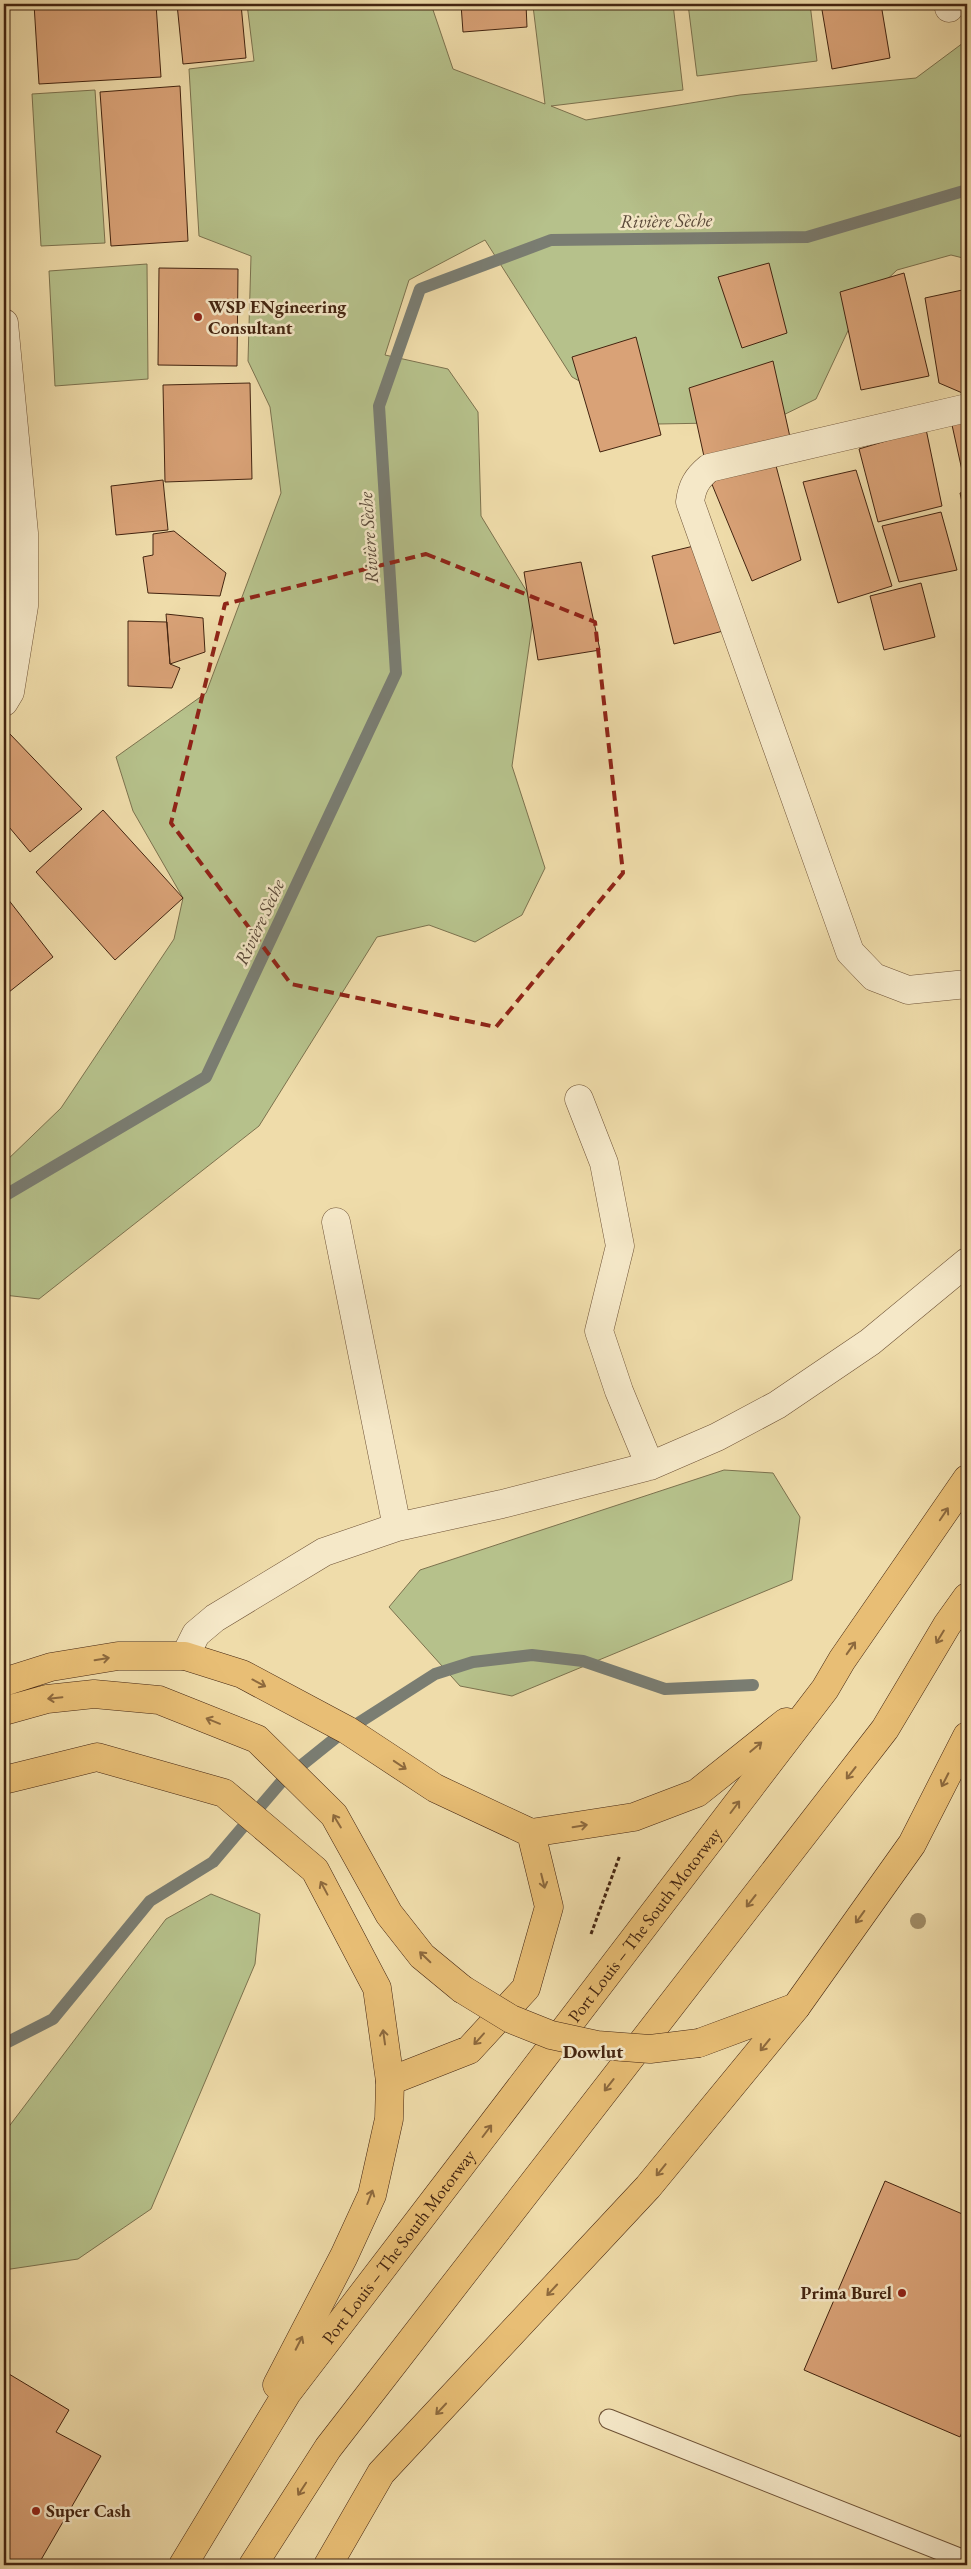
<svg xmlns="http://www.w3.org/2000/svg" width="971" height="2569" viewBox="0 0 971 2569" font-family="'EB Garamond',serif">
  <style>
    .green { fill: #b6c18b; stroke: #7c724e }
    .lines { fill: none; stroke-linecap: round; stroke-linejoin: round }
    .stream { stroke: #7a7d72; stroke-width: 12 }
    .building { fill: #d9a277; stroke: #432410 }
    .service-casing { stroke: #6e5236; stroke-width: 21 }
    .minor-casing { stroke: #6e5236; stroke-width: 29 }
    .primary-casing { stroke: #432410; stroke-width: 29 }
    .trunk-casing { stroke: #432410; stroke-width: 29 }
    .path { stroke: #432410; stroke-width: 3; stroke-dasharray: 4 2.5; stroke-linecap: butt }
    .service { stroke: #f5e8c8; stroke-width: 19 }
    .minor { stroke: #f5e8c8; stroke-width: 28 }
    .primary { stroke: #e8be75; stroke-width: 28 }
    .trunk { stroke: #e8be75; stroke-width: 28 }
    .primary-bridge-casing { stroke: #432410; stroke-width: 29; stroke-linecap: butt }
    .primary-bridge { stroke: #e8be75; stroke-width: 28 }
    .tree { fill: #a08c66 }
    .oneway { stroke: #8d693d }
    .marked { fill: none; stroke: #8f2418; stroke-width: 4; stroke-dasharray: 10 6; stroke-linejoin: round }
    .poi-dot { fill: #8f2418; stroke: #f5e8c8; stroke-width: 2 }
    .labels { text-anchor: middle; stroke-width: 5; stroke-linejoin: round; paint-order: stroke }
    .poi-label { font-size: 18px; font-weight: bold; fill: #432410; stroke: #f5e8c8; text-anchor: start }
    .street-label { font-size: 18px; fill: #432410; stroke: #f5e8c8 }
    .water-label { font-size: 19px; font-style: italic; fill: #5a4939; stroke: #f5e8c8 }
    .neighbourhood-label { font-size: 19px; font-weight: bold; fill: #432410; stroke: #f5e8c8 }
  </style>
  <rect width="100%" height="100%" fill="#efdcaa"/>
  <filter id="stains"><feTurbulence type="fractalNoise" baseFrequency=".004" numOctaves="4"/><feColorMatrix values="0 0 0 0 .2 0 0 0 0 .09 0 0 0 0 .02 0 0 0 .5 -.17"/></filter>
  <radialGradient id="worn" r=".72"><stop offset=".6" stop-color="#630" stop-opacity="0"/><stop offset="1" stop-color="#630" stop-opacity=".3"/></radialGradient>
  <path class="green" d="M247,4H431L453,69L545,104L533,6L558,4H673L683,90L551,106L586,120L740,95L916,78L967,40V259L951,255L897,270L860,305L816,399L769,422L658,424L572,377L485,240L409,280L385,355L448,369L478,412L481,516L535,605L512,766L545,868L522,915L475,942L429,925L377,937L259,1126L39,1299L4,1295V1163L61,1108L174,939L183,898L133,811L116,757L206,693L281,493L270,407L248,361L251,256L199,236L189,69L254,61Z
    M688,4H810L817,61L697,76Z
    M95,90L105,243L41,246L32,94Z
    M147,264L148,379L55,386L49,271Z
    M724,1470L773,1473L800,1517L792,1580L512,1696L460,1686L389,1607L420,1570Z
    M211,1894L260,1914L255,1964L151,2209L78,2259L4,2270V2133L166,1919Z"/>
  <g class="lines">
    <path class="stream" d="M4,1196L206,1077L396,673L379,406L420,289L551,240L807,237L967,190
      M4,2044L53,2019L150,1901L213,1862L282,1781L338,1736L435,1674L473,1662L532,1655L583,1661L665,1689L753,1685"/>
  </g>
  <path class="building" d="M34,4H156L161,77L39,84Z
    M177,4H241L246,58L183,64Z
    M461,4H526L527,27L463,32Z
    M821,4H881L890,58L832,69Z
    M180,86L188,241L111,246L100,92Z
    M769,263L787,333L742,348L718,277Z
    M159,268L238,269L237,366L158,365Z
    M904,273L929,376L861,390L840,292Z
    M967,289V395L939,383L925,298Z
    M636,337L661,435L600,452L572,357Z
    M773,361L790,437L705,461L689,388Z
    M250,383L252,479L165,482L163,385Z
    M967,421V483L965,484L952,425Z
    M926,429L942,506L878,522L859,449Z
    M775,462L801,560L752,581L711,482Z
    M856,470L892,586L838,603L803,482Z
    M163,480L168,530L116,535L111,486Z
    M967,491V525L960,493Z
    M941,512L957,570L899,582L882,526Z
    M174,531L226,573L220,596L148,593L143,557L153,555V534Z
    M698,545L723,631L674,644L652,556Z
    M581,562L600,650L538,660L524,572Z
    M921,583L935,637L884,650L870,596Z
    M166,614L203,618L205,652L170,664Z
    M128,621L167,622L170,664L180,668L172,688L128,686Z
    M9,733L82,809L30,852L4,821V739Z
    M103,810L183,898L115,960L36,872Z
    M4,894L53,957L4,996Z
    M885,2181L967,2216V2419L960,2437L804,2370Z
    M4,2371L69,2410L56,2432L101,2456L38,2565H4Z"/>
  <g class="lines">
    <defs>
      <path id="service" d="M609,2419L967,2561"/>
      <path id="minor" d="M948,4L949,8
        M4,323L24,533V606L10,692L4,702
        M967,408L709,468C697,478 692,486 690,502L850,952L874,977L908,990L967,984
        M579,1099L604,1163L620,1246L599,1331L619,1391L650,1466
        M336,1222L397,1527
        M185,1656L196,1634L215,1618L324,1552L397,1527L502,1504L650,1466L717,1437L777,1405L870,1342L967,1262"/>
      <path id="primary" d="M4,1682L51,1667L118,1656H185L242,1674L347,1730L435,1788L531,1833L549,1907L526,1988L469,2050L390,2081
        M4,1711L47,1699L94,1694L159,1700L257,1739L334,1815L389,1914L422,1956L462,1989
        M699,2043L796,2007L912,1844L967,1736"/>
      <g id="trunk">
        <path d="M4,1780L97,1757L224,1793L315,1870L377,1988L390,2081L389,2119L372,2195L344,2256L277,2385"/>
        <path d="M531,1833L634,1817L697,1793L786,1722"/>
        <path id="s1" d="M183,2565L287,2393L825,1689L842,1660L967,1479"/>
        <path d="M253,2565L328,2448L885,1729L947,1625L967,1597"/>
        <path d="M328,2565L381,2473L648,2187L796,2007"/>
      </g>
    </defs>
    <use href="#service" class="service-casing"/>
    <use href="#minor" class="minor-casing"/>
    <use href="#primary" class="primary-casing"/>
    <use href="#trunk" class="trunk-casing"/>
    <path class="path" d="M591,1934L620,1855"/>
    <use href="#service" class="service"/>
    <use href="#minor" class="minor"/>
    <use href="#primary" class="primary"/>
    <use href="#trunk" class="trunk"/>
    <defs>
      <path id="primary-bridge" d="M462,1989L511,2019L551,2035L597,2045L650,2049L699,2043"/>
    </defs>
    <use href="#primary-bridge" class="primary-bridge-casing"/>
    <use href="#primary-bridge" class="primary-bridge"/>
  </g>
  <circle class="tree" cx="918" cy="1921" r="8"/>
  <defs><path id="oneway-shaft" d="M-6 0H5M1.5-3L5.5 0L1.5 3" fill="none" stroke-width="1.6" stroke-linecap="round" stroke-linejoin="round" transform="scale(1.25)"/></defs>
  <g class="oneway">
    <use href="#oneway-shaft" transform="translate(944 1514) rotate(-56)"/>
    <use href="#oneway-shaft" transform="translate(940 1637) rotate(121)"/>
    <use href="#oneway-shaft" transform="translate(851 1648) rotate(-55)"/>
    <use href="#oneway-shaft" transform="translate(102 1659) rotate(-9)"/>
    <use href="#oneway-shaft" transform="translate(259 1683) rotate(28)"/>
    <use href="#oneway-shaft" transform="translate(55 1698) rotate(174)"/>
    <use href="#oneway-shaft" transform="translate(213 1721) rotate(-158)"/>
    <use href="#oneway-shaft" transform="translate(756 1747) rotate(-40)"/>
    <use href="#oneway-shaft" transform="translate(400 1765) rotate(34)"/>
    <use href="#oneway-shaft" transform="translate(851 1773) rotate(128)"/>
    <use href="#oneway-shaft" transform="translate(945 1780) rotate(117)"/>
    <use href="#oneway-shaft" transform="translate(735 1807) rotate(-53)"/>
    <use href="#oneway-shaft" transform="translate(337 1821) rotate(-121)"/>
    <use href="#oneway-shaft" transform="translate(580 1826) rotate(-9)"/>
    <use href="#oneway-shaft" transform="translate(543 1881) rotate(76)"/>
    <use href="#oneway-shaft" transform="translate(324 1888) rotate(-118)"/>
    <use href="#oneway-shaft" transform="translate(751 1901) rotate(128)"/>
    <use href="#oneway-shaft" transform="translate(860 1917) rotate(126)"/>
    <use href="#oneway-shaft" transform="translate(425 1957) rotate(-136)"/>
    <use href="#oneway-shaft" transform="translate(384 2037) rotate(-98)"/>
    <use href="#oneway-shaft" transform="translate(479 2039) rotate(132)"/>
    <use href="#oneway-shaft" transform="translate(765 2045) rotate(129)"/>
    <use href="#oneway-shaft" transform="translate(609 2085) rotate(128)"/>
    <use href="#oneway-shaft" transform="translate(487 2131) rotate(-53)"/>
    <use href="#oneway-shaft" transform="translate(661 2170) rotate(129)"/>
    <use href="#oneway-shaft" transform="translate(370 2197) rotate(-69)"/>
    <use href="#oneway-shaft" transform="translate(552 2290) rotate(133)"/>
    <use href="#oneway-shaft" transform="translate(299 2343) rotate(-63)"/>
    <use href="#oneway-shaft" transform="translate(441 2409) rotate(133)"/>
    <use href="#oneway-shaft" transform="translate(302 2489) rotate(123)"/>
  </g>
  <path class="marked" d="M426,554L595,622L623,873L496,1027L291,984L171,823L225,604Z"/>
  <g class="poi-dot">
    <circle cx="198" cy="317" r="5"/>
    <circle cx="902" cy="2293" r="5"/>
    <circle cx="36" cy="2511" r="5"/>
  </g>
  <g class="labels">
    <g class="poi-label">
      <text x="208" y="313">WSP ENgineering<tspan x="208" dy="21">Consultant</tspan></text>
      <text x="892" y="2299" text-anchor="end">Prima Burel</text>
      <text x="46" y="2517">Super Cash</text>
    </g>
    <g class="street-label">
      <text dy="6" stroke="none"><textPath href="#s1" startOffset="790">Port Louis – The South Motorway</textPath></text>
      <text dy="6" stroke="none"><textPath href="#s1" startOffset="385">Port Louis – The South Motorway</textPath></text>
    </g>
    <g class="water-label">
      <text transform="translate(666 220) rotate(-1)" y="7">Rivière Sèche</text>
      <text transform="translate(368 538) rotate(-94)" y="7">Rivière Sèche</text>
      <text transform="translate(259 922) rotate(-65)" y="7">Rivière Sèche</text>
    </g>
    <g class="neighbourhood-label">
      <text x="593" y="2058">Dowlut</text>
    </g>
  </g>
  <rect width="971" height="2569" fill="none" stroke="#efdcaa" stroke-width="20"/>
  <rect x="5" y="5" width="961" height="2559" fill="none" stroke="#432410" stroke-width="2.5"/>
  <rect x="10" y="10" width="951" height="2549" fill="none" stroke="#432410"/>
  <rect width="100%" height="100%" filter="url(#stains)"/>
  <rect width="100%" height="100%" fill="url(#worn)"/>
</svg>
